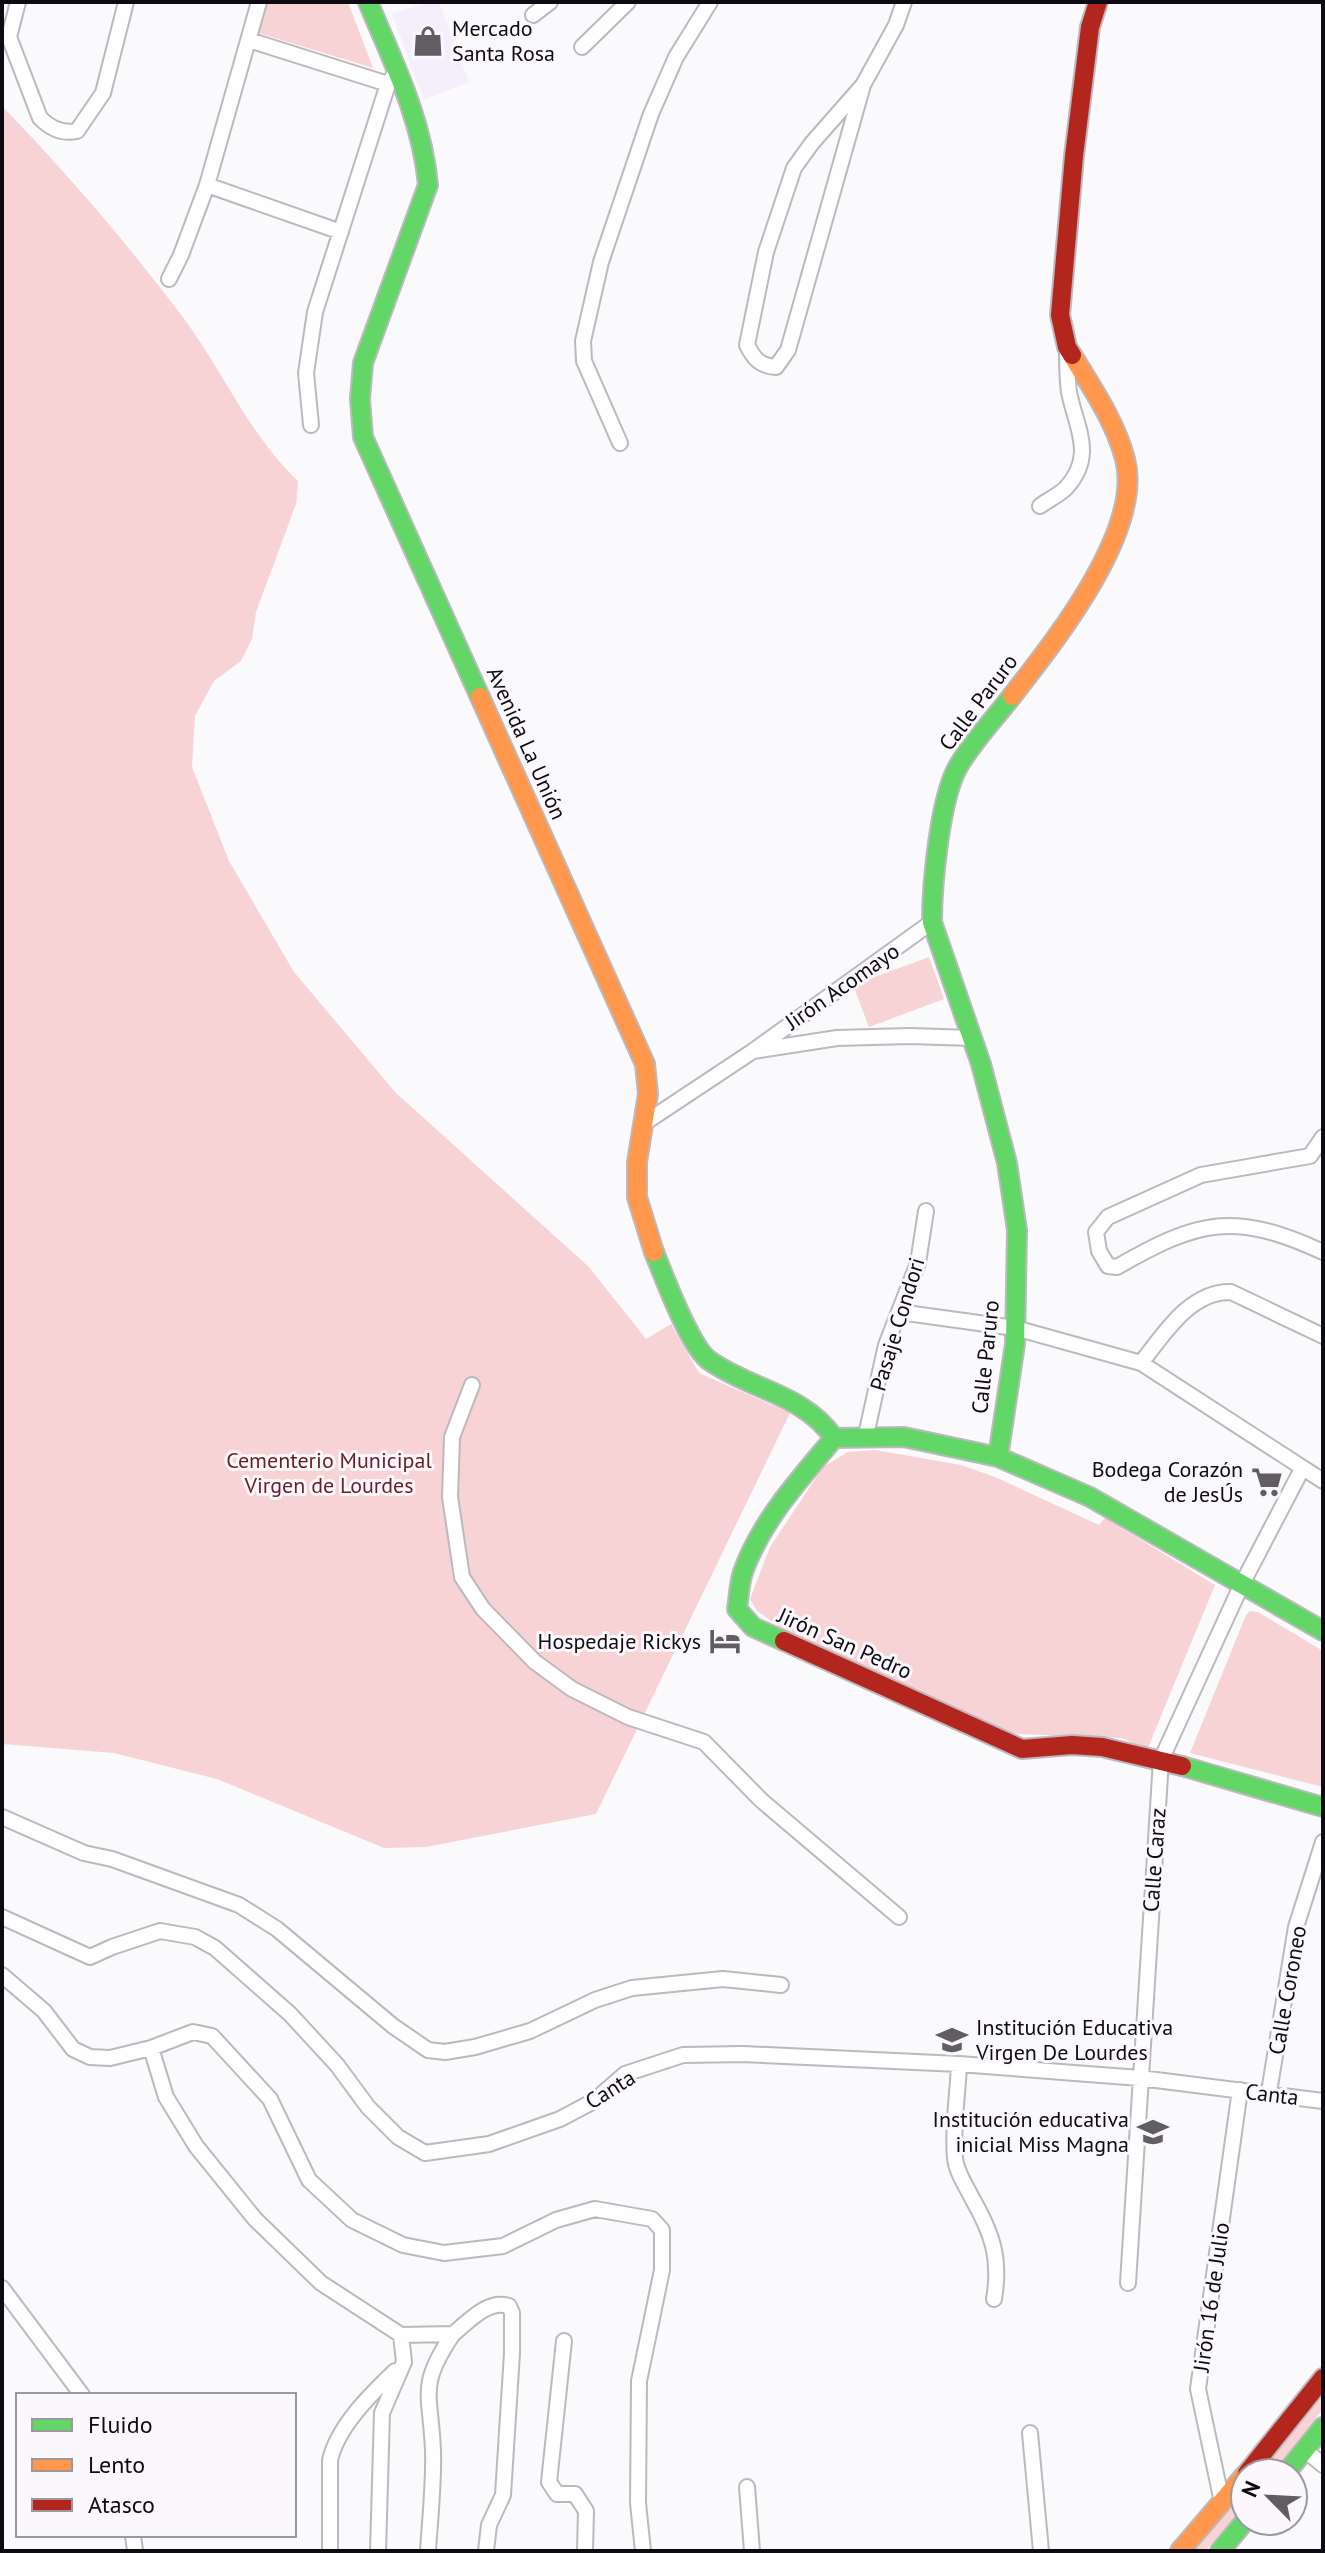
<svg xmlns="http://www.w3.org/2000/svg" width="1325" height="2553" viewBox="0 0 1325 2553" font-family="'PT Sans',sans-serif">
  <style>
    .built { fill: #f5effc }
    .green { fill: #f8d3d5 }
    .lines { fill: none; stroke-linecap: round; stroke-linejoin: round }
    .street-casing { stroke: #bbb9bd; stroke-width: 18 }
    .fast-casing { stroke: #bbb9bd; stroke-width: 22 }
    .slow-casing { stroke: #bbb9bd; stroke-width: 22 }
    .jam-casing { stroke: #bbb9bd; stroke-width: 22 }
    .street { stroke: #fefefe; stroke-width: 14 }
    .fast { stroke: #63d668; stroke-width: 18 }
    .slow { stroke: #ff974d; stroke-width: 18 }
    .jam { stroke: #b3261e; stroke-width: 18 }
    .labels { text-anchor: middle; stroke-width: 6; stroke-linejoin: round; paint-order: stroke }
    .poi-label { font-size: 22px; fill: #0e0a11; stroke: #faf8fc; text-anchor: end }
    .street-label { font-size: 22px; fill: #0e0a11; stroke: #faf8fc }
    .park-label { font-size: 22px; fill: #691c26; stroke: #faf8fc }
  </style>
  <rect width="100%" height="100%" fill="#faf9fb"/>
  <path class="built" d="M429,2H439L469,82L424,100L392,14Z"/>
  <path class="green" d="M267,2H348L373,68L259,33Z
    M2,106C66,172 126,242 182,316C222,369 249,435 298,481L296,504L256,612L252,639L241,661L214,681L195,716L192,767L229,861L294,972L396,1093L589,1267L646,1339L671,1324L699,1373L790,1413L596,1814L426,1847L384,1848L217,1779L114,1753L2,1744Z
    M929,957L944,999L869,1027L853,985Z
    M875,1450L961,1465L995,1477L1099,1525L1105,1518L1215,1585L1147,1750L1122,1738L1018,1734L983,1724L792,1635L757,1611L750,1599L770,1547L823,1467L848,1452Z
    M1250,1611L1258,1612L1323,1651V1787L1190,1753L1246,1615Z
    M1323,2396V2409L1272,2473H1259Z
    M1245,2490V2505L1205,2551H1194Z"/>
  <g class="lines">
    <defs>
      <path id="street" d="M18,2L9,37L40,118C50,128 63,134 77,131L103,93L126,2
        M533,15L550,2
        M249,40L388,84
        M582,47L628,2
        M863,85L812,143L794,168L766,252L747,345C754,359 760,366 776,367L788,350L863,85L896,25L904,2
        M207,185L341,232
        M169,279L181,255L207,185L259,2
        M311,425L306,373L315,312L388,84L396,72
        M620,443L584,361L583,341L601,262L651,114L676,57L710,2
        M1040,506C1048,500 1059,495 1066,488C1096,455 1076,428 1069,392C1067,377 1067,363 1067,347
        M753,1051L837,1038L910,1036L972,1038
        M643,1124L753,1051L932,922
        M1323,1137L1310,1156L1201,1175L1108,1217L1096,1232L1099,1251L1108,1266L1117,1267C1199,1220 1234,1211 1323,1252
        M899,1312L1015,1328L1141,1363L1323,1481
        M1141,1363C1164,1334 1190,1291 1231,1292L1323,1336
        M472,1385L452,1437L450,1497L462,1577L483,1609L535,1662L572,1689L628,1717L704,1742L761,1800L899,1917
        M866,1435L886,1345L918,1263L926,1211
        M2,1817L84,1853L112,1859L239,1905L277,1929L393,2026L428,2050L445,2052L475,2047L530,2031L595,2000L632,1988L723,1979L781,1985
        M2,1917L90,1957L112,1947L160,1931L195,1937L215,1948L290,2014L337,2065L368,2107L398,2137L425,2153L489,2144L560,2119L594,2101L625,2074L683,2055L743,2054L959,2064L1140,2078L1323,2101
        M2,1975L44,2011L73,2049L90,2057L110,2058L151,2048L193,2032L212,2036L270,2099L309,2180L352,2220L403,2245L444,2253L503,2246L556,2220L595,2209L652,2219L662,2230V2270L639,2381L638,2503L643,2551
        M151,2048L166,2097L196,2146L255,2219L321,2283L401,2335L404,2362L382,2413L378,2551
        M959,2064C958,2093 952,2129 955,2158C956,2171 966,2186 972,2198C992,2233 1001,2258 994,2299
        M1269,2092L1296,1927L1323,1842
        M1128,2283L1161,1760L1241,1586L1302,1469
        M2,2288L82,2395
        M453,2334C469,2321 488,2299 509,2306L512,2313V2353L503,2495L489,2525L486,2551
        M401,2335L453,2334C417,2387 431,2394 433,2451C434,2484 430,2518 428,2551
        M564,2341L549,2482L557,2494H575L586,2511L585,2551
        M1030,2433L1041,2551
        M1305,2450L1323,2465
        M747,2487L752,2551
        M1222,2502L1198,2389L1240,2090
        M133,2535L135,2551
        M330,2551V2460C338,2426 371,2394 395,2371"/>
      <path id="fast" d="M368,2C393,62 422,119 428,185L363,363L360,399L363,437L480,697
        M654,1252C664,1276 690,1348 710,1361C751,1390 804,1394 834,1438
        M998,1457L1015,1344L1017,1230L1007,1163L981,1064L932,922C932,884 940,796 959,765C974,740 995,718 1012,696
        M784,1641L753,1627L737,1609C739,1597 739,1584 743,1572C761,1521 800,1479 834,1438L904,1437L998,1457L1090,1497L1323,1631
        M1182,1766L1323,1807
        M1286,2473L1323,2427
        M1220,2551L1245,2521"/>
      <path id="slow" d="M1012,696C1054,642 1144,530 1125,459C1115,421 1092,388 1072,355
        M480,697L645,1064L648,1094L637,1162V1197L654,1252
        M1180,2551L1245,2475"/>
      <path id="jam" d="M1072,355L1067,347L1060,315L1074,156L1090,27L1098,2
        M784,1641L1022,1749L1072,1745L1102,1747L1182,1766
        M1247,2473L1323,2378"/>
    </defs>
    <use href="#street" class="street-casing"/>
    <use href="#fast" class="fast-casing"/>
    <use href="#slow" class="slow-casing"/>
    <use href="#jam" class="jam-casing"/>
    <use href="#street" class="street"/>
    <use href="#fast" class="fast"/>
    <use href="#slow" class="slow"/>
    <use href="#jam" class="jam"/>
  </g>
  <defs>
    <symbol id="shop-bare" viewBox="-9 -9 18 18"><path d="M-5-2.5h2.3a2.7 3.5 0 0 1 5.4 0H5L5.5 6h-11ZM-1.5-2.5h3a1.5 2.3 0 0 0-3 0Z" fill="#615e63" stroke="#faf8fc" stroke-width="2.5" paint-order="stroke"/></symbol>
    <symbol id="supermarket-bare" viewBox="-9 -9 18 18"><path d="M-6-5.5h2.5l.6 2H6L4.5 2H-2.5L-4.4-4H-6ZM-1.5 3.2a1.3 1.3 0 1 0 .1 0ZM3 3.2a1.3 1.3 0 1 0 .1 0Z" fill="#615e63" stroke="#faf8fc" stroke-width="2.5" paint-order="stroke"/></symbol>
    <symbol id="hotel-bare" viewBox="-9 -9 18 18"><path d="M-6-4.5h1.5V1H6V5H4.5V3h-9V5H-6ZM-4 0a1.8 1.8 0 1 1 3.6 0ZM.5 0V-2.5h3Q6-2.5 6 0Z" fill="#615e63" stroke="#faf8fc" stroke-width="2.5" paint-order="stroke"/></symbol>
    <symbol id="school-bare" viewBox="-9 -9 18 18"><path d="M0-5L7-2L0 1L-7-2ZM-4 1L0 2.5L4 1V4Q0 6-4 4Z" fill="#615e63" stroke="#faf8fc" stroke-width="2.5" paint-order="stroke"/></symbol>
  </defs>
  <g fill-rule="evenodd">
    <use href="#shop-bare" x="406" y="19" width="44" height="44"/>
    <use href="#supermarket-bare" x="1245" y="1460" width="44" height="44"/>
    <use href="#hotel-bare" x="703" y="1619" width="44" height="44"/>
    <use href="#school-bare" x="930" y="2018" width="44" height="44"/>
    <use href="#school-bare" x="1131" y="2110" width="44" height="44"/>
  </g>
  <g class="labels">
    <g class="poi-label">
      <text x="452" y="36" text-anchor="start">Mercado<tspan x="452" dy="25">Santa Rosa</tspan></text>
      <text x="1243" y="1477">Bodega Corazón<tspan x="1243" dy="25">de JesÚs</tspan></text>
      <text x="701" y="1649">Hospedaje Rickys</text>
      <text x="976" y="2035" text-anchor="start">Institución Educativa<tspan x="976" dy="25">Virgen De Lourdes</tspan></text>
      <text x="1129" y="2127">Institución educativa<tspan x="1129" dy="25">inicial Miss Magna</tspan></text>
    </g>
    <g class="street-label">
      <text transform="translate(978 702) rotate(-53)" y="8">Calle Paruro</text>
      <text transform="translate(527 743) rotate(66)" y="8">Avenida La Unión</text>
      <text transform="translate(842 986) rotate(-35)" y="8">Jirón Acomayo</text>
      <text transform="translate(897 1324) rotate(-73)" y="8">Pasaje Condori</text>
      <text transform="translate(985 1357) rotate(-84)" y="8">Calle Paruro</text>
      <text transform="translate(845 1643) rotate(24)" y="8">Jirón San Pedro</text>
      <text transform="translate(1154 1860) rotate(-86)" y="8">Calle Caraz</text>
      <text transform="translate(1287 1990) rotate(-80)" y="8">Calle Coroneo</text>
      <text transform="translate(610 2089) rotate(-32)" y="8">Canta</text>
      <text transform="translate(1272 2094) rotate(7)" y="8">Canta</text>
      <text transform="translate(1211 2297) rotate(-82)" y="8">Jirón 16 de Julio</text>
    </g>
    <g class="park-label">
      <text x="329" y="1468">Cementerio Municipal<tspan x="329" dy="25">Virgen de Lourdes</tspan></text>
    </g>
  </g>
  <rect width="1325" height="2553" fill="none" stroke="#0e0a11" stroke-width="8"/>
  <rect x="16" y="2393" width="280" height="144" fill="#faf8fc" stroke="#9c999e" stroke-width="2"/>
  <rect x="32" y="2419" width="40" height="12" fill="#63d668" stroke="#9c999e" stroke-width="2"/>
  <text x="88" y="2433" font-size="24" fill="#0e0a11">Fluido</text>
  <rect x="32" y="2459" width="40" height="12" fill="#ff974d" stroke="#9c999e" stroke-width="2"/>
  <text x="88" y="2473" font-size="24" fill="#0e0a11">Lento</text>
  <rect x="32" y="2499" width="40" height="12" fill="#b3261e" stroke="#9c999e" stroke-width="2"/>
  <text x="88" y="2513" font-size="24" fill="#0e0a11">Atasco</text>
  <g transform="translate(1269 2497) rotate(294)"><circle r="38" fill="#faf8fc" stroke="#9c999e" stroke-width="2"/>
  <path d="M0-6L14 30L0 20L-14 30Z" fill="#615e63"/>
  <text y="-12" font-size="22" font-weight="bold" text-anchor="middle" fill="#0e0a11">N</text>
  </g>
</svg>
